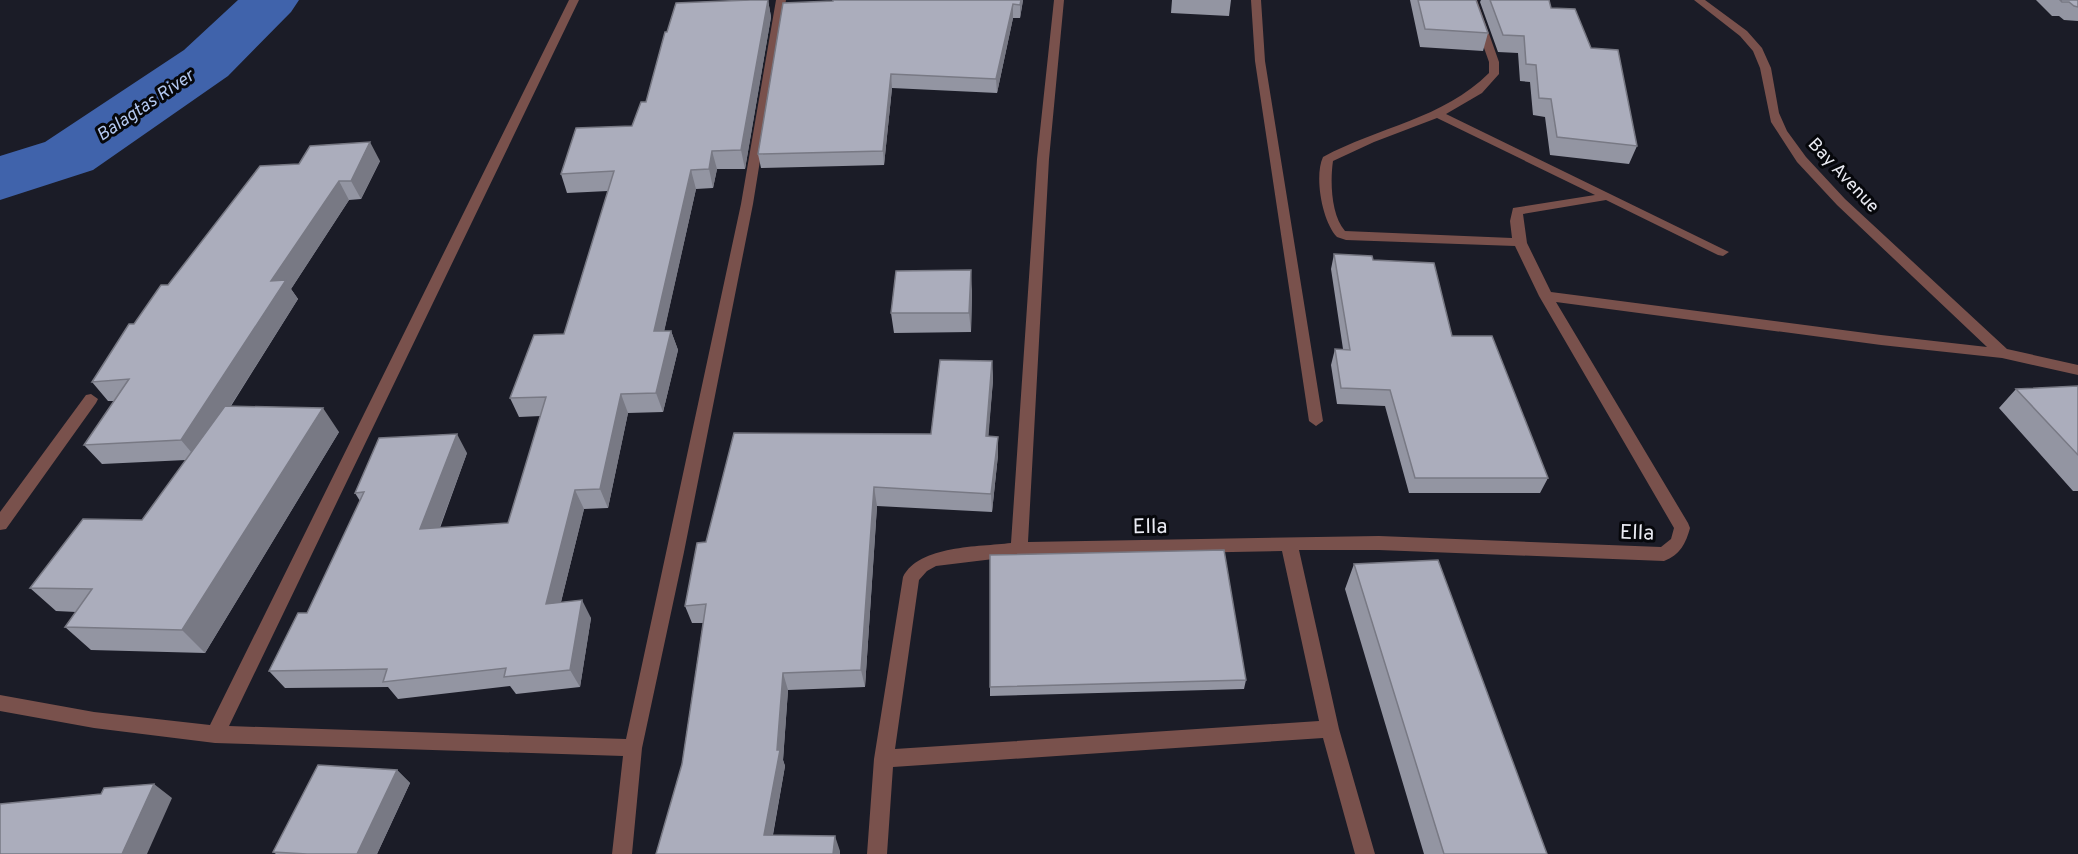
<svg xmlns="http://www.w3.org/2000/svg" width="2078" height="854" viewBox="0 0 2078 854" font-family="Overpass,sans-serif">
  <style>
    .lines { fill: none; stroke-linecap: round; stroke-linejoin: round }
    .river { fill: #4063ab; fill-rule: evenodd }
    .minor { fill: #79514c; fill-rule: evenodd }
    .wall { fill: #9395a2 }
    .shaded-wall { fill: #787984 }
    .building { fill: #abadbc; stroke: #787984; stroke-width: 1.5 }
    .labels { text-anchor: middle; stroke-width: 6; stroke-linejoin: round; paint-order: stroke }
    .far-water-label { font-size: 18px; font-style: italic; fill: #b1c6ee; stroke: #06070b }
    .far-street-label { font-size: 18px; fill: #eaebf3; stroke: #06070b }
    .street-label { font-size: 21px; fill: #eaebf3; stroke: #06070b }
  </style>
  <rect width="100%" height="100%" fill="#1b1c27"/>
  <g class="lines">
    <path class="river" d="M238,0H299L291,12L228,76L93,170L0,200V156L45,142L184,50Z"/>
    <path class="minor" d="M569,0H579L229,726L626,739L741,204L776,0H786L753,204L684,552L642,748L632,854H612L623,756L215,743L94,728L0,711V695L94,712L210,725Z
      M1054,0H1064L1049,159L1028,542L1379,536L1661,547L1671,539L1674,528L1539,296L1515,246L1346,240L1337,237C1322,221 1314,176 1323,157C1378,127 1443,119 1489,73V62L1467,0H1477L1499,62V74L1482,93L1446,114L1729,252L1723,256L1718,255L1606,200L1523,214L1527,243L1551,292L1881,335L1987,347L1837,205L1797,162L1771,122L1760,68L1753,51L1740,36L1694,0H1705L1747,31L1762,48L1771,68L1779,113L1787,131L1806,157L1845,199L2007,349L2078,365V375L2002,358L1881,345L1556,302L1688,523L1690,528C1686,543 1680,555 1664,561L1379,550H1299L1339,729L1375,854H1355L1323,738L893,767L887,854H867L874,759L903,577C919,545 979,547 1011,543L1037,159ZM1437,118L1595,195L1513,208L1510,221L1512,238L1345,231C1331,215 1330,181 1333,161L1374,142ZM1282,551L1319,721L895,749L919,580L927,571L936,566L1019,556Z
      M1251,0H1261L1265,61L1323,421L1316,426L1309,421L1255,61Z
      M91,394L98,399L96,403L6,529L0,530V512L86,395Z"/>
  </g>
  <path class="wall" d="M768,0L771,17L745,169H717L713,188L696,189L664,331H671L678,350L663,412L628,413L608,508L584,509L561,602L591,618L580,687L516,694L510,686L398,699L388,687L285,688L269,671L307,613L360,501L355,493L467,453L440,528L508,523L541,416L519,417L510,398L564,334L608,191L567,193L561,174L632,126L646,102L667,32Z
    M833,0H1023L1020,18H1013L997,93L892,88L884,165L761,168L758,154Z
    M1172,0H1231L1229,16L1171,13Z
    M1410,0H1476L1488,33L1483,51L1420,47Z
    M1481,0H1549L1551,8L1591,48L1637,146L1629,164L1550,155L1545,117L1533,115L1530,82L1520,81L1518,53L1498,52L1480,2Z
    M2036,0H2078V21L2064,20L2059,16H2052Z
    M380,161L361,199L349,200L291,289L298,299L231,406L339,432L205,653L91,650L65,627L76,612L56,611L30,588L142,520L186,460L102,464L84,445L115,401H108L92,382L134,324L168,285L299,164Z
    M1334,254L1373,260L1452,336L1548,478L1540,493H1409L1385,406L1337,404L1331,365L1335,349H1343L1331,269Z
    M972,290L971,332L894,333L891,313Z
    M992,361L993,380L988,436L998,455L992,512L877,506L865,687L788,690L783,760L785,766L773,835L840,851L656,854L682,764L703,623H692L685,606L706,542L931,434Z
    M2078,386V491H2073L1999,408L2016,389Z
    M1354,564L1547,854H1424L1345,589Z
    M1246,680L1244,689L990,696V687Z
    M397,770L410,783L377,854H276L273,852Z"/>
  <path class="shaded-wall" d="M768,0L771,17L745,169L741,150Z
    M1021,0H1023L1020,18V5Z
    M1013,4V18L997,93L996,79Z
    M891,74L892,88L884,165L883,151Z
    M370,142L380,161L361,199L351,181Z
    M712,151L717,169L713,188L709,169Z
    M691,170L696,189L660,350L654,331Z
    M339,181L349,200L291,289L298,299L197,459L181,440L271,281Z
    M971,270L972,290L971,332L969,313Z
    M671,331L678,350L663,412L656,393Z
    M992,361L993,380L987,455L986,436Z
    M621,394L628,413L608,508L600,489Z
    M323,408L339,432L205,653L182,630Z
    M457,434L467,453L432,548L420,529Z
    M998,437V455L992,512L991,494Z
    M874,487L877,506L865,687L861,670Z
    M575,490L584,509L556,622L546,604Z
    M582,600L591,618L580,687L570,670Z
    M783,673L788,690L783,760L785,766L770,850L764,835L777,750Z
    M397,770L410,783L377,854H357Z
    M154,784L172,798L147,854H122Z
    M835,836L840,851V854H833Z"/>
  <path class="building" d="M750,0H768L741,150L712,151L709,169L691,170L654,331H671L656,393L621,394L600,489L575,490L546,604L582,600L570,670L504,677L506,668L383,682L387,669L269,671L298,613H307L364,492L355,493L379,438L457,434L420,529L508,523L546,397L510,398L534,335L564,334L614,171L561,174L576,128L632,126L641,102H646L665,32H667L676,3Z
    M833,0H1021L1020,5L1013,4L996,79L891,74L883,151L758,154L783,3L833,1Z
    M1418,0H1476L1488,33L1425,29Z
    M1490,0H1549L1551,8L1575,9L1591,48L1618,50L1637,146L1557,137L1551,99L1539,98L1536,65L1526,64L1524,36L1503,35Z
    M2060,0H2078V7L2074,6L2069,2H2062Z
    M370,142L351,181H339L271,281L286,280L181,440L84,445L129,379L92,382L129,324H134L161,285H168L260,166L299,164L310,146Z
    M1334,254L1372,256L1373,260L1434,263L1452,336H1492L1548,478H1415L1390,390L1341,388L1335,349L1350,350Z
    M971,270L969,313H891L896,271Z
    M940,360L992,361L986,436L998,437L991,494L874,487L861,670L783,673L777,750H780L764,835L835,836L833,854H656L682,764L706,604L685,606L697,543L706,542L734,433L931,434Z
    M2078,386V455L2016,389Z
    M225,406L323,408L182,630L65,627L92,589L30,588L83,519L142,520Z
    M1224,550L1246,680L990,687V555Z
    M1438,560L1547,854H1444L1354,564Z
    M318,765L397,770L357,854H307L273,852Z
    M154,784L122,854H0V804L101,794L104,788Z"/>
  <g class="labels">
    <g class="far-water-label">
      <text transform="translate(145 105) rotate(-34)" y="6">Balagtas River</text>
    </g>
    <g class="far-street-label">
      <text transform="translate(1844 175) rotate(47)" y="6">Bay Avenue</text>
    </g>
    <g class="street-label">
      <text transform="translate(1150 526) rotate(-1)" y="7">Ella</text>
      <text transform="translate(1637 532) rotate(2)" y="7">Ella</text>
    </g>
  </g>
</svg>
